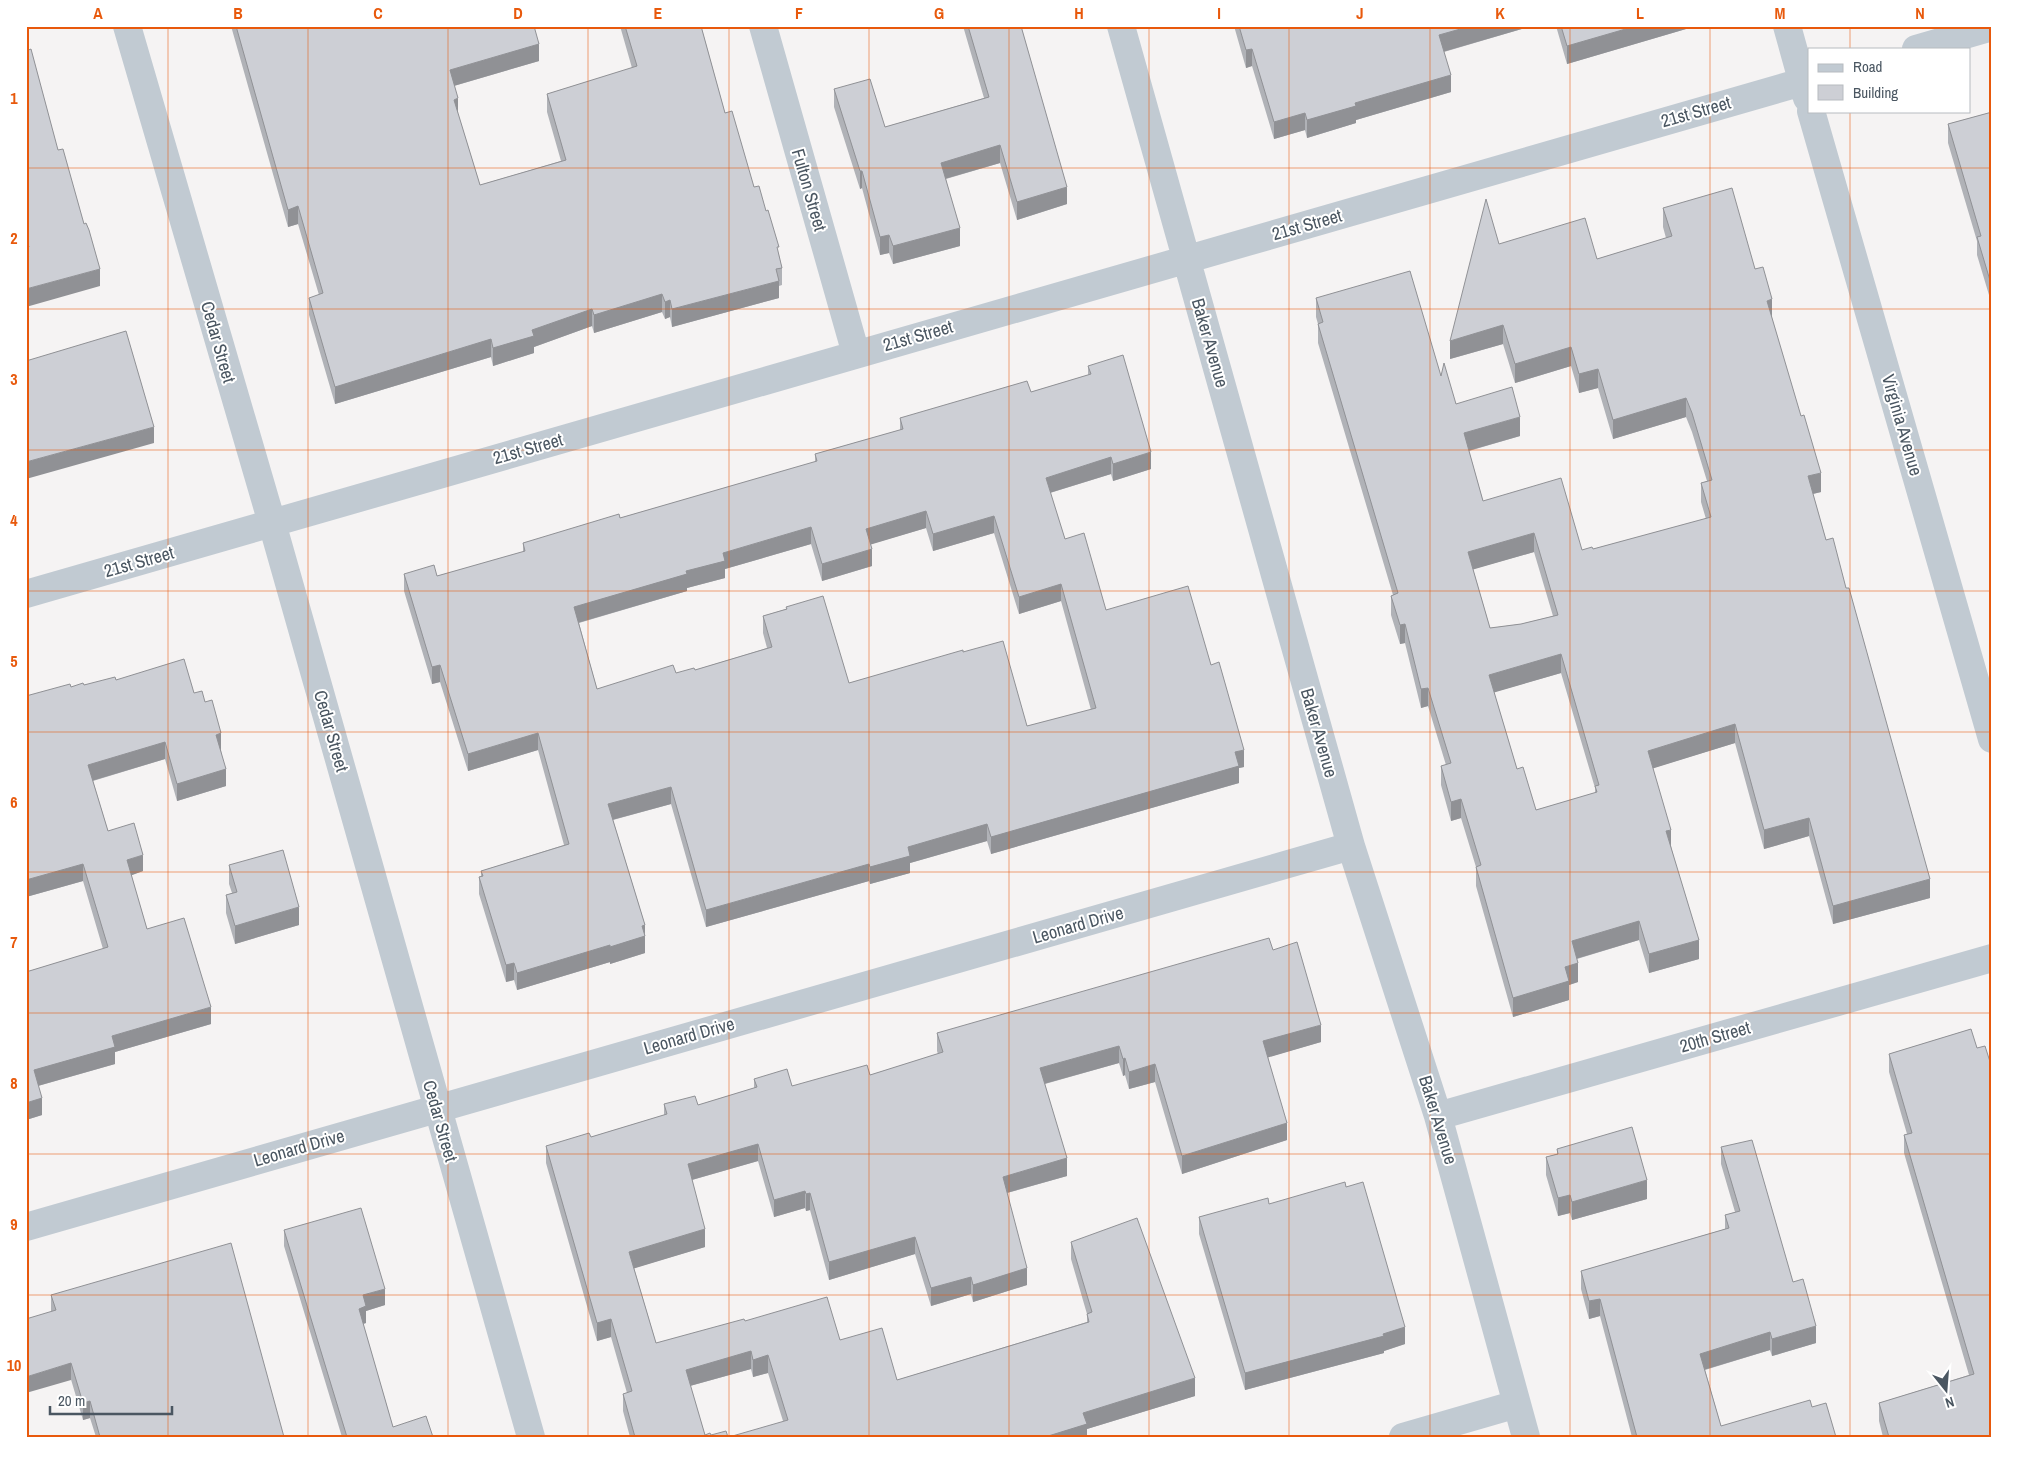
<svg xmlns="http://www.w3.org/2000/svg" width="2018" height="1463" viewBox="0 0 2018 1463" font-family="'Archivo Narrow',sans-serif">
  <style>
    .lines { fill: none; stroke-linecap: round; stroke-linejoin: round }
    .minor { stroke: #c1cad2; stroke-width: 28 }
    .wall { fill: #b0b2b7; fill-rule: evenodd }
    .shaded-wall { fill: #909195 }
    .building { fill: #cdcfd5; stroke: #909195; fill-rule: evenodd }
    .grid { fill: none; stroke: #e8590c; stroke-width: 1; stroke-opacity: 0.55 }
    .labels { text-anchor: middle; stroke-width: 4; stroke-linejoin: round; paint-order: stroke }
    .street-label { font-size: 18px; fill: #4a5661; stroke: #fff }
    .neatline { fill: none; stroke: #e8590c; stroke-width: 2 }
    .grid-label { font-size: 16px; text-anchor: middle; font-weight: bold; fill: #e8590c }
  </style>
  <rect width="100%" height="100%" fill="#f5f3f3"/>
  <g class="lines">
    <path class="minor" d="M127,26L272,523L531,1437
      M763,26L856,354
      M1121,26L1351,846L1438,1116L1526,1437
      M1787,26L1807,98
      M1916,49L1992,27
      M1811,111L1992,739
      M26,594L1809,80
      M1438,1116L1992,958
      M26,1227L1351,846
      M1403,1437L1517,1404"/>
  </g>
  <path class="wall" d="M231,26H534L539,61L454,86L458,114L480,185L561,161L547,112V94L632,68L620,26H701L725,113L754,187L779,255L782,268V285L779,286V298L672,327L670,317L665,319L662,312L594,333L592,326L534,347V353L493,366L491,357L335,404L309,315V298L319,295L298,224L288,227Z
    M963,26H1021L1067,204L1017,220L1000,163L946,179L960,246L893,264L889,253L880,255L862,188L860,189L834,107V89L885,127L984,98Z
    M1234,26H1532L1444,52L1451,92L1356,120V123L1307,138L1305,130L1274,139L1252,66L1246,68Z
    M1556,26H1686V29L1567,64Z
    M1992,112V305L1977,255V241L1948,143V124Z
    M1663,208L1755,269L1772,318L1821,492L1813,494L1826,540L1846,588L1930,898L1833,924L1809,836L1764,849L1735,743L1653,768L1671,846L1699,959L1649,973L1639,940L1577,959L1578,982L1569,985V1000L1513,1017L1476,886V867L1461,818L1451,821L1441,785V766L1446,765L1428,706L1421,708L1405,643L1400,644L1391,615V596L1393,595L1318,343V324L1316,317V298L1441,376L1456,404L1520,436L1469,451L1483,501L1582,550L1593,549L1706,519L1701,502V483L1707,481L1692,432L1686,417L1613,439L1598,388L1579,393L1571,366L1515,383L1503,344L1450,359L1499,244L1597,259L1666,238L1663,227ZM1534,552L1553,616L1521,624L1490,628L1473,569ZM1561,673L1595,788V793L1536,810L1517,769L1494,692Z
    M1088,366L1151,469L1113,481L1111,474L1050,493L1065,539L1106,610L1211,665L1244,767L1239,768V783L991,854L987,841L910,863V873L870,884L869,881L706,927L671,804L613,820L645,925V953L610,964V962L517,990L514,980L506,982L479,894V877L481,876V871L564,845L538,750L468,771L440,682L432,684L404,591V574L437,576L523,552V543L620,518L815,462V454L900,430V418L1031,392L1088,375ZM926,528L933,551L994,533L1019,614L1061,601L1091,710L1027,726L963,652L849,683L786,607V609L763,616V633L767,648L695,670L676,673L597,689L579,623L687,591V588L725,578V569L811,544L822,581L872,566L871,544Z
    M116,680L194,693L221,750L226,786L177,801L165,759L93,781L108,831L143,871L131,875L147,929L211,1024L115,1052V1064L38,1086L42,1115L26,1120V972L103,949L83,881L26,897V696L71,687L84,685Z
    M229,865L299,925L235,944L226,913V895L232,893L229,884Z
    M1273,950L1321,1042L1268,1057L1287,1140L1182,1174L1155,1082L1129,1089L1125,1075L1123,1076L1119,1063L1045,1084L1067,1176L1007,1193L1027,1285L973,1302L971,1294L931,1306L915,1254L829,1280L810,1210L806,1211L805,1208L774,1217L758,1161L692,1180L705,1247L634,1268L656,1343L745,1321L840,1340L897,1380L1087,1322V1314L1071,1259V1242L1195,1396L1087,1429V1437L783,1421L768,1373L753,1377L751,1369L690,1386L705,1435L728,1437H630L623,1411V1394L627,1393L611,1337L597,1341L546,1163V1146L591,1137L664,1115V1104L698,1105L754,1088V1079L792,1086L870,1075L938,1054L937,1051V1033Z
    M1971,1029L1992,1437H1883L1879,1421V1403L1969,1375L1904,1153V1135L1907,1134L1889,1072V1054Z
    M1721,1147L1793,1282L1816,1343L1772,1356L1770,1350L1705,1370L1721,1426L1812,1407L1836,1437H1632L1600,1316L1589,1319L1581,1289V1271L1725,1229V1215L1735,1212L1721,1164Z
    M1557,1149L1647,1199L1572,1220L1570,1213L1558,1216L1546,1175V1157L1557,1154Z
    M1269,1204L1405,1344L1384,1351V1353L1245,1390L1199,1234V1217Z
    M284,1230L385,1305L366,1311V1323L363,1324L393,1427L433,1437H342L284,1246Z
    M51,1295L284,1437H96L90,1418L83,1420L51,1312Z"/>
  <path class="shaded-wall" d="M1471,26H1532L1439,53V35Z
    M1636,26H1686V29L1567,64V46Z
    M539,44V61L450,87V70Z
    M1252,49V66L1246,68V50Z
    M1451,75V92L1356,120V123L1307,138V120L1355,103Z
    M458,98V116L454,100Z
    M1305,113V130L1274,139V122Z
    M1000,145V163L941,180V163Z
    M860,171H862V188L860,189Z
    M1067,187V204L1017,220V202Z
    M298,206V224L288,227V210Z
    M960,228V246L893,264V246Z
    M889,235V253L880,255V237Z
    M100,269V286L26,307V289Z
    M779,281V298L672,327V309Z
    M662,294V312L594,333V315Z
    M1772,299V318L1767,320V301Z
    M670,300V317L665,319V302Z
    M592,309V326L534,347V353L493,366V348L532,330Z
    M1503,325V344L1450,359V341Z
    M491,339V357L335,404V387Z
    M1571,347V366L1515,383V364Z
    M1598,369V388L1579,393V374Z
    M1686,398V417L1613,439V420Z
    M1520,417V436L1464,452V433Z
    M154,427V443L26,479V462Z
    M1151,452V469L1113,481V464Z
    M1111,457V474L1046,494V478Z
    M1821,473V492L1808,495V476Z
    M926,511V528L866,546V529Z
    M994,516V533L933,551V534Z
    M811,527V544L725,569V578L687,588V591L574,624V607L686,571L723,553Z
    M1534,533V552L1468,571V552Z
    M872,549V566L822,581V564Z
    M1061,584V601L1019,614V597Z
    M1405,624V643L1400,644V625Z
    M1561,654V673L1489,694V675Z
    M440,665V682L432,684V667Z
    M1428,688V706L1421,708V689Z
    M1735,724V743L1648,770V751Z
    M221,733V750L216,752V735Z
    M538,733V750L468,771V754Z
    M165,742V759L88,782V765Z
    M1244,750V767L1239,768V783L991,854V837L1235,752Z
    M226,769V786L177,801V784Z
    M671,787V804L608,821V804Z
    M1461,799V818L1451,821V802Z
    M1809,818V836L1764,849V830Z
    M987,824V841L910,863V873L870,884V867L908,847Z
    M1671,830V849L1666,831Z
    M143,855V871L127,877V860Z
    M83,864V881L26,897V880Z
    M869,864V881L706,927V910Z
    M1930,879V898L1833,924V906Z
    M299,907V925L235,944V926Z
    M1639,921V940L1572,960V941Z
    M645,925V953L610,964V947L642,926Z
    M1699,940V959L1649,973V954Z
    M610,945V962L517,990V973Z
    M514,963V980L506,982V965Z
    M1578,963V982L1569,985V1000L1513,1017V998L1565,967Z
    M211,1007V1024L115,1052V1064L34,1087V1070L112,1036Z
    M1321,1025V1042L1263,1059V1041Z
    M1119,1046V1063L1040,1085V1068Z
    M1125,1058V1075L1123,1076V1059Z
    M1155,1064V1082L1129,1089V1072Z
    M42,1098V1115L26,1120V1103Z
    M1287,1123V1140L1182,1174V1156Z
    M758,1144V1161L688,1181V1164Z
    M1067,1158V1176L1003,1194V1177Z
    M1647,1180V1199L1572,1220V1202Z
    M805,1191V1208L774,1217V1200Z
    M810,1193V1210L806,1211V1194Z
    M1570,1195V1213L1558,1216V1198Z
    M705,1229V1247L629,1270V1252Z
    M915,1237V1254L829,1280V1262Z
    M1027,1268V1285L973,1302V1285Z
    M971,1277V1294L931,1306V1288Z
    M385,1289V1305L366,1311V1323L359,1325V1309L363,1295Z
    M1600,1299V1316L1589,1319V1301Z
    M611,1319V1337L597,1341V1323Z
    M1816,1326V1343L1772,1356V1339Z
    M1405,1327V1344L1384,1351V1353L1245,1390V1373Z
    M1770,1332V1350L1700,1371V1354Z
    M751,1351V1369L686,1387V1370Z
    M768,1355V1373L753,1377V1360Z
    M71,1363V1380L26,1393V1377Z
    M1195,1378V1396L1087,1429V1437H1045L1083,1413Z
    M90,1401V1418L83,1420V1403Z"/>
  <path class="building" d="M236,26H534L539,44L450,70L458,98L454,100L480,185L566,160L547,94L637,66L625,26H701L725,113L732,111L754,187L759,186L766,211L768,210L779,247H777L782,268L776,269L779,281L672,309L670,300L665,302L662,294L594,315L592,309L532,330L534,336L493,348L491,339L335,387L309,298L323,293L298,206L288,210Z
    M968,26H1021L1067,187L1017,202L1000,145L941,163L960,228L893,246L889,235L880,237L862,171H860L834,89L870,79L885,127L989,97Z
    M1239,26H1471L1439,35L1451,75L1355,103L1356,106L1307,120L1305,113L1274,122L1252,49L1246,50Z
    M1561,26H1636L1567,46Z
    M31,49L58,150L63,149L84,224L86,223L89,230L100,269L26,289V248L29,247L26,239V51Z
    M1992,112V287L1977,237L1981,236L1948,124Z
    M1732,188L1755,269L1763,267L1772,299L1767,301L1801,416L1804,415L1821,473L1808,476L1826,540L1833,538L1846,588H1849L1930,879L1833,906L1809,818L1764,830L1735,724L1648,751L1671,830L1666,831L1699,940L1649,954L1639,921L1572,941L1578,963L1565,967L1569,981L1513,998L1476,867L1481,865L1461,799L1451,802L1441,766L1451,763L1428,688L1421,689L1405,624L1400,625L1391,596L1398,593L1318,324L1323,322L1316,298L1410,271L1441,376L1444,363L1456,404L1512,387L1520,417L1464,433L1483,501L1561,478L1582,550L1592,547L1593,549L1711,517L1701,483L1712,480L1692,413L1686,398L1613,420L1598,369L1579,374L1571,347L1515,364L1503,325L1450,341L1486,199L1499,244L1585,218L1597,259L1672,236L1663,208ZM1534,533L1558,615L1521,624L1490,628L1468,552ZM1561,654L1599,785L1595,786L1597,792L1536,810L1523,767L1517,769L1489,675Z
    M126,331L154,427L26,462V361Z
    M1123,355L1151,452L1113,464L1111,457L1046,478L1065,539L1084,533L1106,610L1188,586L1211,665L1219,662L1244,750L1235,752L1239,766L991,837L987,824L908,847L910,856L870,867L869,864L706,910L671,787L608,804L645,925L642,926L645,936L610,947V945L517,973L514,963L506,965L479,877L483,876L481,871L569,844L538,733L468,754L440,665L432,667L404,574L434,565L437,576L525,551L523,543L619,514L620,518L817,461L815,454L903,429L900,418L1027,381L1031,392L1091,374L1088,366ZM926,511L933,534L994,516L1019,597L1061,584L1096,708L1027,726L1003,641L963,652V650L849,683L823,596L786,607L787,609L763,616L772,647L695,670L694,668L676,673L673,665L597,689L574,607L687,574L686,571L725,561L723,553L811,527L822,564L872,549L866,529Z
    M184,659L194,693L202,691L205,702L212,700L221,733L216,735L226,769L177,784L165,742L88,765L108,831L134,823L143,855L127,860L147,929L184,918L211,1007L112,1036L115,1047L34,1070L42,1098L26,1103V972L108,947L83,864L26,880V696L70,684L71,687L83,683L84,685L115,677L116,680Z
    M283,850L299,907L235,926L226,895L237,892L229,865Z
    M1269,938L1273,950L1297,942L1321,1025L1263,1041L1287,1123L1182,1156L1155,1064L1129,1072L1125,1058L1123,1059L1119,1046L1040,1068L1067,1158L1003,1177L1027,1268L973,1285L971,1277L931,1288L915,1237L829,1262L810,1193L806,1194L805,1191L774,1200L758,1144L688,1164L705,1229L629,1252L656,1343L744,1319L745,1321L827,1297L840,1340L882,1328L897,1380L1089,1322L1087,1314L1092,1312L1071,1242L1137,1218L1195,1378L1083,1413L1087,1424L1045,1437H729L788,1420L768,1355L753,1360L751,1351L686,1370L705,1435L710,1433L711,1435L726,1431L728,1437H635L623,1394L632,1391L611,1319L597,1323L546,1146L589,1133L591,1137L667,1114L664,1104L695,1096L698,1105L757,1087L754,1079L787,1069L792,1086L867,1065L870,1075L943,1052L937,1033Z
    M1971,1029L1977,1048L1985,1046L1992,1068V1437H1889L1879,1403L1974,1374L1904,1135L1912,1133L1889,1054Z
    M1632,1127L1647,1180L1572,1202L1570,1195L1558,1198L1546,1157L1558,1154L1557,1149Z
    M1752,1140L1793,1282L1803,1279L1816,1326L1772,1339L1770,1332L1700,1354L1721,1426L1810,1400L1812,1407L1826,1403L1836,1437H1637L1600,1299L1589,1301L1581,1271L1729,1228L1725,1215L1740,1211L1721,1147Z
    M1345,1182L1346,1187L1363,1182L1405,1327L1383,1334L1384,1336L1245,1373L1199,1217L1268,1198L1269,1204Z
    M361,1208L385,1289L363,1295L366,1306L359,1309L393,1427L426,1416L433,1437H347L284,1230Z
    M231,1243L284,1437H100L90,1401L83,1403L71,1363L26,1377V1319L56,1310L51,1295Z"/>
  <path class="grid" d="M168,26V1437M308,26V1437M448,26V1437M588,26V1437M729,26V1437M869,26V1437M1009,26V1437M1149,26V1437M1289,26V1437M1430,26V1437M1570,26V1437M1710,26V1437M1850,26V49M1850,111V1437M26,168H1992M26,309H1992M26,450H1992M26,591H1992M26,732H1992M26,872H1992M26,1013H1992M26,1154H1992M26,1295H1992"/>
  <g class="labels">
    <g class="street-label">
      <text transform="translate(1696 112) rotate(-16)" y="6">21st Street</text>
      <text transform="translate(809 190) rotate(74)" y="6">Fulton Street</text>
      <text transform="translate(1307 225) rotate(-16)" y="6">21st Street</text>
      <text transform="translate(918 336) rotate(-16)" y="6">21st Street</text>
      <text transform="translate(218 342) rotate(74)" y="6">Cedar Street</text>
      <text transform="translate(1210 343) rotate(74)" y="6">Baker Avenue</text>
      <text transform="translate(1902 425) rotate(74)" y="6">Virginia Avenue</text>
      <text transform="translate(528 449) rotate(-16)" y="6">21st Street</text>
      <text transform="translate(139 562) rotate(-16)" y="6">21st Street</text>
      <text transform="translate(331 731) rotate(74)" y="6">Cedar Street</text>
      <text transform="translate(1319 733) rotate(74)" y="6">Baker Avenue</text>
      <text transform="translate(1078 925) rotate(-16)" y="6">Leonard Drive</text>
      <text transform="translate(689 1036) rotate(-16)" y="6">Leonard Drive</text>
      <text transform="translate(1715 1037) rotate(-16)" y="6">20th Street</text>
      <text transform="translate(1438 1120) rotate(73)" y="6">Baker Avenue</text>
      <text transform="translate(440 1121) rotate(74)" y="6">Cedar Street</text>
      <text transform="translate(299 1148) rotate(-16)" y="6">Leonard Drive</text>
    </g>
  </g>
  <rect width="2018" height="1463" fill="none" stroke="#ffffff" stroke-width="55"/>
  <rect x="1808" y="48" width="162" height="65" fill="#ffffff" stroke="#b7bbc0"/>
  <rect x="1818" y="64" width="25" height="8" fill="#c1cad2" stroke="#b7bbc0"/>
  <text x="1853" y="72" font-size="15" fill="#4a5661">Road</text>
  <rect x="1818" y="85" width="25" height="15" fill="#cdcfd5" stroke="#b7bbc0"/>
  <text x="1853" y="98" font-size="15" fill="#4a5661">Building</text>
  <g transform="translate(1946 1390) rotate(163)" stroke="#ffffff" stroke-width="4" paint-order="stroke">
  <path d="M0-4L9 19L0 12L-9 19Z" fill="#4a5661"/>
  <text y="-8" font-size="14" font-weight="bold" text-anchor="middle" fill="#4a5661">N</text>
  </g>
  <path d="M50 1406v8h122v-8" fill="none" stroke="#4a5661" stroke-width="2.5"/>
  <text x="58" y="1406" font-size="15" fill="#4a5661" stroke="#ffffff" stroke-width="4" paint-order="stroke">20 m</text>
  <rect x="28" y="28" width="1962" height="1408" class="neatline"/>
  <g class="grid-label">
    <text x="98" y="19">A</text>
    <text x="238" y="19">B</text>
    <text x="378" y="19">C</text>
    <text x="518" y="19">D</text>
    <text x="658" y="19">E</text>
    <text x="799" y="19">F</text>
    <text x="939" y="19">G</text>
    <text x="1079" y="19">H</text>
    <text x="1219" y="19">I</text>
    <text x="1360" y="19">J</text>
    <text x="1500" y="19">K</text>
    <text x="1640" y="19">L</text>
    <text x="1780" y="19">M</text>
    <text x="1920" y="19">N</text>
    <text x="14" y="104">1</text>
    <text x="14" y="244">2</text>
    <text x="14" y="385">3</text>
    <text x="14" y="526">4</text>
    <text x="14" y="667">5</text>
    <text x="14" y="808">6</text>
    <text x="14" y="948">7</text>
    <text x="14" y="1089">8</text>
    <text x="14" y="1230">9</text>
    <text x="14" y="1371">10</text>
  </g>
</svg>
